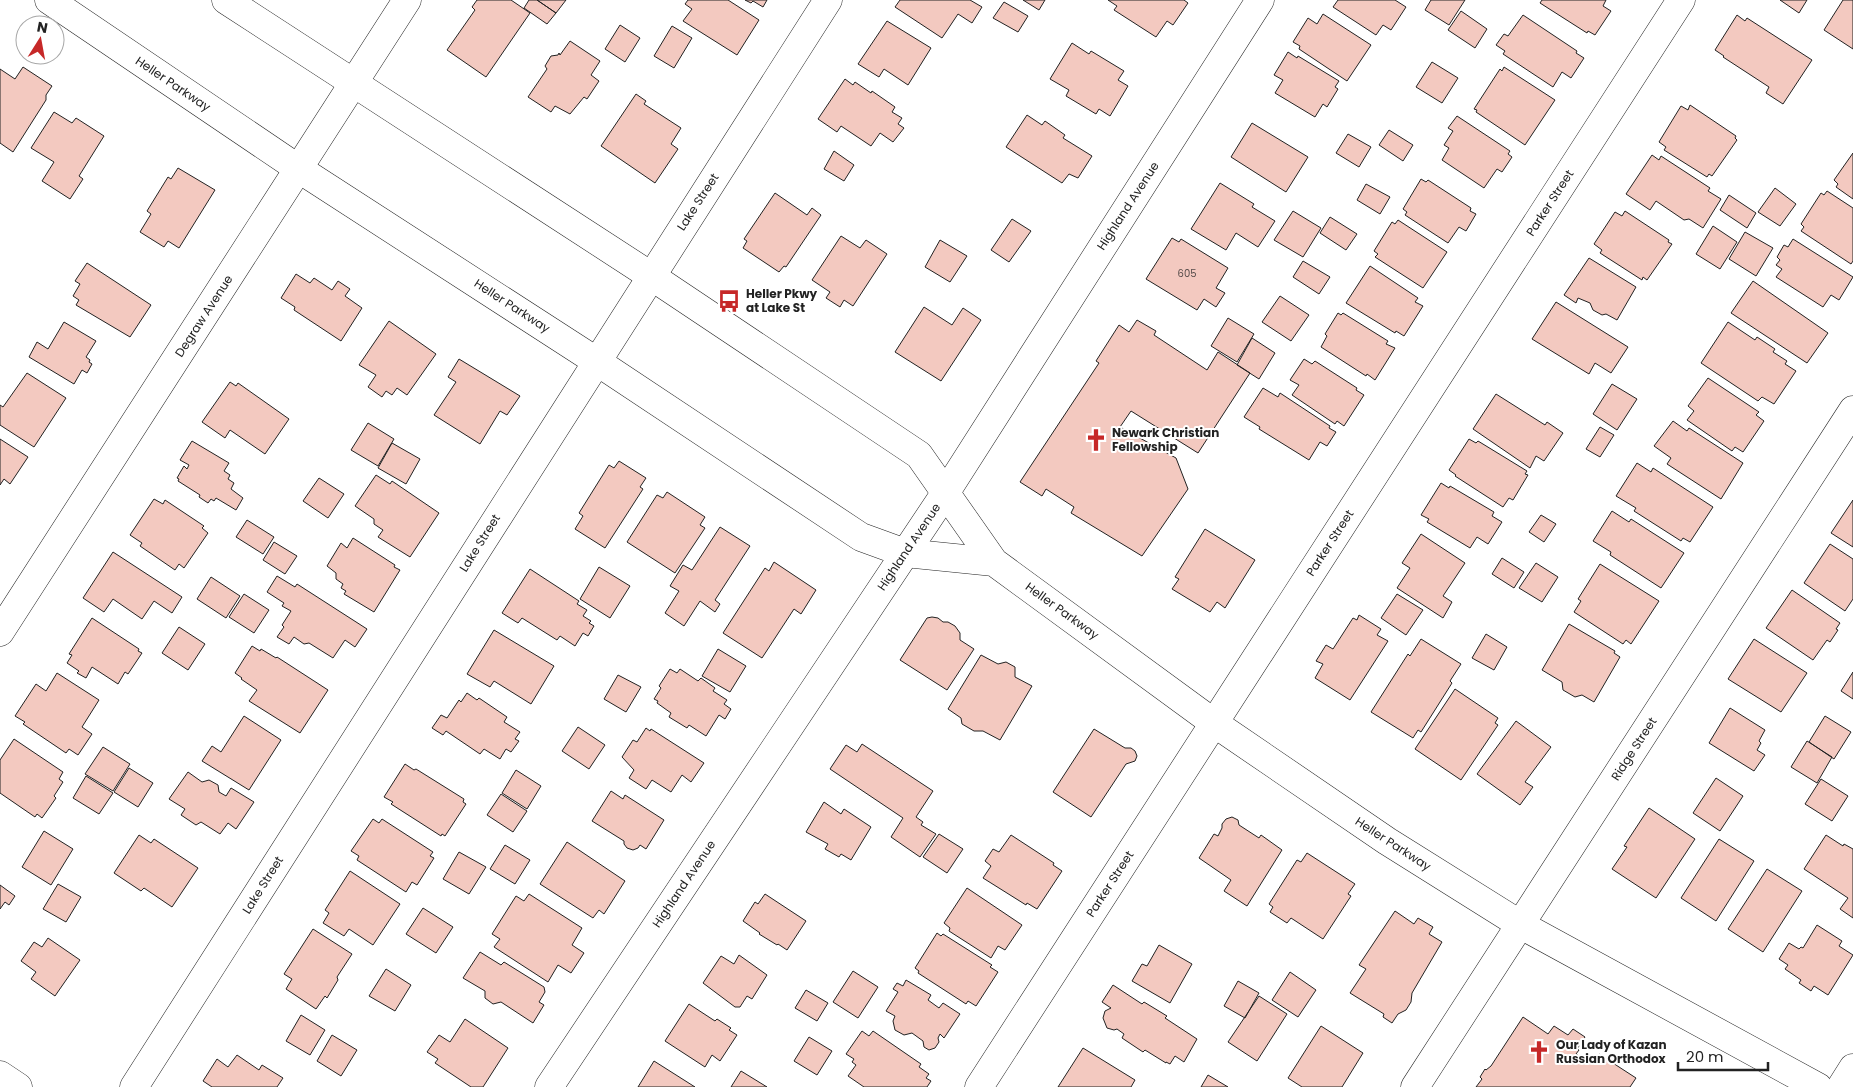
<svg xmlns="http://www.w3.org/2000/svg" width="1853" height="1087" viewBox="0 0 1853 1087" font-family="Poppins,sans-serif">
  <style>
    .building { fill: #f3c9c0; stroke: #222 }
    .lines { fill: none; stroke-linecap: round; stroke-linejoin: round }
    .minor-casing { stroke: #222; stroke-width: 29 }
    .tertiary-casing { stroke: #222; stroke-width: 29 }
    .secondary-casing { stroke: #222; stroke-width: 29 }
    .minor { stroke: #fff; stroke-width: 28 }
    .tertiary { stroke: #fff; stroke-width: 28 }
    .secondary { stroke: #fff; stroke-width: 28 }
    .labels { text-anchor: middle; stroke-width: 4; stroke-linejoin: round; paint-order: stroke }
    .number-label { font-size: 10px; fill: #564c4a }
    .street-label { font-size: 12px; fill: #222; stroke: #fff }
    .poi-label { font-size: 12px; font-weight: bold; fill: #222; stroke: #fff; text-anchor: start }
  </style>
  <rect width="100%" height="100%" fill="#fff"/>
  <path class="building" d="M477,0H511L530,13L486,77L447,50L475,10L472,7Z
    M529,0H537L556,13L547,24L524,8Z
    M537,0H566L556,13Z
    M688,0H728L759,20L737,55L683,21L692,9L685,4Z
    M745,0H767L763,7L753,1L751,3Z
    M900,0H970L982,7L972,23L958,14L942,38L895,7Z
    M1023,0H1045L1039,10Z
    M1108,0H1184L1188,3L1173,25L1167,21L1156,37L1114,10L1117,6Z
    M1338,0H1395L1406,7L1391,30L1383,25L1376,35L1333,7Z
    M1431,0H1465L1449,25L1425,10Z
    M1542,0H1606L1603,6L1611,11L1595,35L1588,31L1587,33L1540,3Z
    M1780,0H1807L1799,13Z
    M1843,0H1853V49L1824,30Z
    M1004,2L1028,16L1018,32L993,18Z
    M1461,11L1487,29L1475,48L1448,30Z
    M1323,14L1371,45L1347,81L1299,49L1300,46L1293,42L1308,18L1317,24Z
    M1523,15L1577,51L1576,53L1584,58L1571,78L1562,72L1553,87L1503,54L1505,51L1496,45L1504,34L1508,36Z
    M1737,15L1745,21L1747,18L1812,60L1783,104L1766,93L1769,87L1723,57L1724,56L1715,50Z
    M887,21L931,48L908,85L884,69L879,77L858,64Z
    M620,25L640,38L625,62L605,49Z
    M672,26L692,38L674,68L654,56Z
    M570,41L600,61L591,75L599,81L587,99L584,97L570,114L555,106L551,112L528,97L547,69L545,66L551,56L558,55L559,53L560,55Z
    M1072,43L1089,54L1091,51L1124,71L1118,80L1128,86L1110,116L1099,109L1096,114L1066,96L1069,90L1050,79Z
    M1288,52L1297,58L1298,56L1339,81L1335,87L1338,89L1327,107L1323,104L1315,117L1275,93L1283,80L1274,75Z
    M1432,62L1458,78L1442,103L1416,87Z
    M23,67L52,86L46,95V100L13,152L0,143V69L15,79Z
    M1504,67L1555,100L1525,145L1476,112L1477,110L1474,109L1500,69L1502,71Z
    M845,79L853,85L855,82L871,93L872,91L895,107L892,112L902,118L898,124L904,128L893,142L880,133L871,146L841,126L837,132L818,119Z
    M636,94L646,101L644,104L681,128L671,144L678,149L655,183L601,146Z
    M1690,105L1736,136L1735,138L1737,140L1712,176L1709,174L1707,177L1664,150L1666,147L1659,142L1681,106L1688,110Z
    M54,112L72,123L76,118L104,136L79,176L83,179L70,199L42,181L54,162L31,148Z
    M1027,115L1042,125L1045,121L1065,135L1063,138L1092,156L1078,178L1069,174L1062,183L1006,147Z
    M1457,116L1510,151L1508,154L1512,157L1502,172L1497,169L1484,188L1442,160L1449,148L1444,145L1453,131L1448,128Z
    M1252,123L1308,157L1286,192L1231,157Z
    M1389,130L1413,145L1403,161L1379,145Z
    M1348,134L1371,147L1359,167L1336,153Z
    M834,151L854,165L844,181L824,169Z
    M1853,153V199L1836,187L1838,184L1834,180Z
    M1652,155L1659,160L1661,156L1710,188L1708,191L1721,199L1703,228L1689,219L1684,220L1656,201L1650,210L1626,194Z
    M178,168L215,190L179,248L168,241L164,247L140,232L151,214L147,211L168,177L171,179Z
    M1421,179L1426,182L1428,180L1471,208L1470,211L1476,214L1466,231L1459,227L1448,243L1405,215L1407,212L1403,209Z
    M1220,183L1254,204L1252,207L1275,221L1258,247L1236,233L1226,250L1191,229Z
    M1366,184L1390,197L1380,214L1357,200Z
    M1775,188L1796,204L1780,226L1758,212Z
    M1827,191L1853,208V261L1851,264L1801,231L1804,227L1801,224L1821,193L1824,195Z
    M775,193L807,215L812,208L821,215L786,267L784,266L779,272L743,248L747,241L744,239Z
    M1729,195L1756,213L1747,228L1720,210Z
    M1293,211L1321,228L1303,257L1274,240Z
    M1625,211L1669,240L1668,242L1672,244L1647,280L1643,277L1642,280L1600,253L1602,250L1594,244L1615,212L1622,216Z
    M1330,217L1357,234L1346,250L1320,233Z
    M1012,219L1031,231L1009,262L991,250Z
    M1398,220L1447,252L1423,288L1375,257L1378,254L1374,251L1392,222L1395,224Z
    M1713,226L1737,242L1720,269L1696,254Z
    M1745,232L1773,248L1756,276L1729,259Z
    M841,236L860,248L866,240L887,254L853,306L844,300L840,307L826,298L830,292L812,280Z
    M1172,238L1179,242L1181,239L1228,268L1216,288L1225,293L1216,307L1204,299L1197,310L1146,279Z
    M1793,239L1853,277L1839,300L1831,295L1823,307L1776,277L1782,269L1776,265L1780,260L1777,257L1784,245L1788,247Z
    M940,240L967,256L950,282L925,267Z
    M1589,258L1636,287L1617,320L1606,314L1602,315L1593,310L1590,303L1578,298L1576,303L1564,295Z
    M1303,261L1330,277L1319,294L1293,277Z
    M87,263L151,305L130,337L76,305L79,300L73,296L80,284L75,281Z
    M1370,266L1418,298L1415,302L1423,306L1404,336L1396,331L1395,333L1346,303Z
    M296,274L310,283L314,278L332,290L338,281L350,289L345,296L362,308L341,341L294,310L295,307L281,298Z
    M1753,281L1828,333L1807,363L1731,313Z
    M1280,296L1309,315L1291,341L1262,322Z
    M1556,302L1628,347L1611,373L1595,363L1589,374L1532,339Z
    M924,307L952,325L963,308L981,320L941,381L895,352Z
    M1338,313L1341,315L1343,313L1388,341L1386,344L1395,348L1375,380L1367,374L1366,376L1321,347L1327,336L1325,334Z
    M1228,318L1254,334L1237,362L1211,346Z
    M1137,320L1156,331L1154,335L1207,370L1218,352L1250,373L1198,453L1131,411L1120,427L1176,458L1188,489L1142,556L1071,513L1074,507L1046,489L1042,496L1020,482L1099,363L1096,361L1119,325L1129,332Z
    M389,321L436,354L407,395L397,388L392,395L386,391L382,397L368,387L376,375L359,365Z
    M64,322L96,341L86,357L90,360L89,362L92,364L87,373L82,370L74,384L29,357L37,342L48,349Z
    M1728,322L1755,340L1757,337L1775,349L1773,352L1787,361L1785,364L1796,371L1774,404L1762,397L1758,401L1701,363Z
    M1252,338L1275,353L1259,379L1237,365Z
    M459,359L520,396L507,415L500,411L480,444L434,415L456,382L448,377Z
    M1304,359L1312,364L1315,361L1357,388L1356,390L1364,395L1344,426L1337,421L1335,424L1292,395L1299,385L1290,380Z
    M27,373L66,398L34,447L0,425V405L3,407Z
    M1708,378L1759,412L1756,415L1764,421L1743,452L1735,447L1732,451L1687,420L1694,411L1688,406Z
    M230,382L236,386L238,383L289,419L265,454L230,430L225,438L202,422Z
    M1612,384L1637,399L1617,430L1593,414Z
    M1263,388L1278,397L1280,393L1330,426L1329,428L1336,432L1327,446L1320,442L1309,460L1259,429L1260,427L1244,417Z
    M1496,394L1545,425L1547,422L1563,433L1544,461L1536,456L1530,468L1473,429Z
    M1673,421L1687,431L1689,428L1743,463L1721,499L1667,464L1671,458L1654,446Z
    M368,423L394,439L378,466L351,450Z
    M1600,427L1614,435L1600,457L1586,449Z
    M0,439L28,457L10,484L4,479L0,485Z
    M1469,439L1476,443L1478,441L1527,471L1525,474L1528,475L1513,500L1509,498L1503,507L1455,476L1456,475L1449,470Z
    M192,441L229,463L224,471L230,475L228,479L234,483L231,489L243,498L236,510L216,498L214,501L211,499L208,503L199,497L200,495L178,481L179,479L177,478L184,466L187,469L189,465L180,460Z
    M392,443L420,459L406,484L378,468Z
    M619,461L646,478L640,487L643,489L605,548L575,529L583,516L579,513L609,465L614,468Z
    M1637,463L1651,472L1653,468L1713,507L1690,542L1683,538L1681,541L1634,511L1636,508L1616,496Z
    M376,475L390,484L392,481L439,513L410,557L378,537L383,530L374,524V519L355,506Z
    M319,478L344,494L328,518L303,501Z
    M1441,483L1449,488L1450,486L1494,512L1492,516L1502,522L1488,544L1477,537L1470,548L1427,522L1429,519L1421,515Z
    M667,492L705,517L700,525L705,528L675,573L627,542L657,495L663,498Z
    M154,499L163,504L165,500L204,526L202,528L208,533L184,568L179,564L175,570L140,546L142,543L130,535Z
    M1853,500V547L1831,533Z
    M1612,511L1629,522L1631,519L1684,553L1661,588L1610,555L1611,552L1593,541Z
    M1541,515L1556,524L1544,542L1529,532Z
    M247,520L274,537L263,554L236,537Z
    M720,527L750,546L715,600L720,604L715,612L700,601L684,626L665,613L679,591L670,586L683,565L692,570Z
    M1205,529L1255,560L1225,608L1217,602L1210,612L1172,589L1179,579L1175,577Z
    M1421,534L1465,563L1443,596L1452,602L1443,618L1397,588L1410,568L1402,563Z
    M353,538L395,565L394,567L400,570L374,612L344,594L346,591L341,588L343,584L336,579V573L327,566L341,543L347,548Z
    M274,542L297,556L285,574L263,560Z
    M1830,544L1853,559V599L1845,611L1804,583Z
    M113,552L182,597L172,613L154,601L142,619L113,599L104,612L83,598Z
    M1502,558L1524,572L1514,588L1492,574Z
    M774,562L816,590L801,614L794,609L762,658L723,633L765,568L769,571Z
    M1536,563L1558,577L1542,602L1519,588Z
    M1600,564L1659,601L1631,644L1626,640L1623,644L1574,612L1581,601L1578,599Z
    M599,567L630,586L610,618L580,599Z
    M530,569L579,601L577,604L587,610L583,616L591,621L589,623L594,626L588,636L583,633L575,646L560,636L557,640L522,618L518,623L502,613Z
    M277,576L295,587L297,584L367,629L355,647L345,640L333,658L309,643L304,644L294,637L289,644L277,637L284,627L282,625L291,611L282,606L284,603L267,592Z
    M211,577L240,596L226,618L197,599Z
    M1792,590L1840,623L1836,629L1838,630L1830,642L1827,640L1813,660L1766,628Z
    M244,594L269,610L254,633L229,617Z
    M1397,594L1423,610L1406,635L1381,618Z
    M1359,615L1381,629L1377,635L1388,641L1350,700L1315,678L1323,664L1316,661L1326,645L1333,649L1353,618L1357,620Z
    M932,617L938,618L943,622H948L955,626L960,633V640L974,649L947,690L900,660L927,618Z
    M92,618L139,649L138,651L142,653L128,674L125,672L118,684L92,667L86,678L77,673L79,671L67,663L72,655L69,654Z
    M1569,624L1615,651L1614,653L1620,657L1594,702L1582,695L1575,697L1563,690L1562,682L1542,670Z
    M179,627L205,644L188,670L162,653Z
    M494,630L554,666L531,704L494,681L490,687L467,674Z
    M1486,634L1507,647L1494,670L1472,658Z
    M1421,639L1461,664L1450,681L1452,683L1421,732L1418,730L1413,738L1371,712L1408,654L1410,656Z
    M1754,639L1807,673L1781,712L1728,679Z
    M252,646L260,651L261,649L276,658L277,657L328,690L300,733L249,701L257,690L241,679L242,678L235,673Z
    M718,649L746,666L730,692L702,676Z
    M981,655L998,664L1006,662L1015,667V677L1032,686L1000,740L983,731H974L962,724L961,718L948,709Z
    M670,669L677,673L680,669L698,681L701,678L715,688L713,691L727,700L724,704L731,709L725,719L719,715L706,736L689,725L687,728L669,717L671,713L657,703L658,701L654,699L661,688L659,686Z
    M1853,672V699L1841,691Z
    M57,673L99,700L82,727L92,734L78,755L69,749L66,753L23,724L25,722L15,716L36,684L46,691Z
    M618,675L641,687L626,712L604,699Z
    M1455,689L1498,718L1495,723L1498,725L1461,780L1415,749Z
    M467,693L477,700L479,698L507,717L504,722L520,732L515,739L519,741L511,752L506,749L500,759L484,749L480,754L446,731L443,735L432,728L441,715L447,718L459,700L461,702Z
    M1730,708L1765,730L1759,741L1761,743L1757,750L1765,755L1754,771L1709,743Z
    M244,716L281,740L249,790L202,761L212,746L221,752Z
    M1825,716L1851,732L1834,759L1809,742Z
    M1516,721L1551,747L1525,782L1533,787L1520,805L1477,774Z
    M578,727L605,745L589,769L562,751Z
    M646,728L650,731L651,729L704,763L691,782L682,775L671,792L652,780L646,789L629,778L634,770L622,757L633,740L637,742Z
    M1094,729L1125,748H1131L1135,751L1137,756L1135,761L1126,764L1091,817L1053,792Z
    M14,739L63,772L59,779L63,782L54,796L56,798L42,818L37,814L35,817L0,793V760Z
    M1807,741L1832,757L1817,783L1791,767Z
    M862,744L933,791L916,817L923,822L921,825L936,834L920,857L891,837L903,818L830,769L846,745L857,752Z
    M103,747L130,764L113,791L85,774Z
    M405,764L414,770L416,769L464,799L463,802L466,804L445,836L442,834L441,836L391,804L393,802L384,797Z
    M129,768L153,783L138,807L114,792Z
    M516,770L541,786L527,809L502,793Z
    M188,772L202,782L209,780L218,785L219,792L226,796L231,788L254,802L236,829L228,823L220,834L201,822L196,825L181,815L185,809L169,799Z
    M86,776L113,793L99,814L73,798Z
    M1716,778L1743,796L1720,831L1693,813Z
    M1821,779L1848,796L1832,821L1805,804Z
    M611,791L623,799L625,795L664,820L646,849L640,845L638,848L633,850L627,848L624,844V841L592,821Z
    M501,794L527,811L513,832L487,815Z
    M824,802L841,814L844,809L871,827L851,860L841,854L839,857L825,849L828,844L806,832Z
    M1649,808L1695,839L1656,898L1612,869L1627,847L1624,846Z
    M1232,817L1238,820L1239,825L1259,838L1261,835L1282,850L1247,906L1224,891L1231,880L1199,858L1214,834L1218,836L1222,828V824L1226,819Z
    M373,819L379,823L382,819L433,852L430,856L434,858L417,885L412,882L406,892L357,860L359,856L351,851Z
    M44,831L73,849L51,885L22,867Z
    M939,834L963,849L947,873L923,857Z
    M139,835L151,843L154,839L198,868L172,907L144,888L141,891L114,873Z
    M1011,835L1054,863L1053,865L1062,871L1037,909L1027,903L1026,905L983,878L991,866L985,861L993,849L999,852Z
    M1826,835L1843,846L1844,844L1853,849V918L1840,909L1848,898L1804,869Z
    M1719,839L1754,861L1716,921L1681,898Z
    M567,842L625,881L604,914L599,910L593,918L540,884Z
    M505,845L530,860L515,884L490,869Z
    M459,852L486,867L469,894L443,879Z
    M1307,853L1355,884L1348,894L1351,896L1323,939L1291,918L1287,923L1270,912L1273,907L1269,904L1297,860L1301,862Z
    M1767,869L1802,891L1763,952L1728,929Z
    M350,871L400,904L373,945L349,929L344,936L323,923L329,913L325,910Z
    M58,884L81,897L66,922L43,909Z
    M0,885L15,896L9,905L5,902L0,909Z
    M967,888L1022,925L1005,950L998,946L991,958L949,931L950,928L944,923Z
    M529,894L582,928L572,945L584,953L571,973L558,965L548,982L494,947L500,939L492,934L516,896L524,901Z
    M765,894L806,921L787,950L778,944L777,945L759,934L760,933L743,921L755,902L758,904Z
    M423,908L453,927L436,953L406,934Z
    M1395,911L1414,924L1418,918L1433,927L1429,934L1442,942L1412,993L1411,1002L1406,1010L1398,1014L1392,1023L1383,1017L1384,1014L1350,993L1366,969L1359,965Z
    M1817,925L1842,941L1839,946L1853,955L1828,995L1814,986L1811,991L1799,983L1801,980L1785,969L1788,965L1779,959L1789,943L1799,949L1801,947L1803,948Z
    M313,929L352,954L337,977L338,980L327,998L325,996L316,1009L286,989L292,979L284,974Z
    M937,933L941,936L943,934L992,965L990,967L998,972L976,1006L968,1001L966,1004L918,973L919,971L915,968Z
    M48,938L80,960L55,996L31,979L36,972L21,961L34,942L42,947Z
    M1159,945L1192,964L1170,1003L1132,981L1142,964L1147,966Z
    M480,952L501,965L504,962L544,987L545,992L539,1002L544,1005L533,1023L501,1002L493,1004L485,998V991L463,978Z
    M739,955L767,975L752,999L747,996L740,1007H735L703,983L721,956L734,964Z
    M386,969L411,985L395,1011L369,996Z
    M853,971L878,987L858,1018L833,1002Z
    M1290,972L1316,990L1298,1017L1272,1000Z
    M906,980L931,995L928,1000L939,1008L943,1003L960,1014L944,1038L940,1034L938,1038L939,1042L935,1048L929,1050L924,1047L923,1041L912,1033L904,1035L895,1030L893,1021L895,1016L886,1011L898,992L893,989L897,983L903,986Z
    M1238,981L1259,993L1245,1018L1224,1006Z
    M1113,985L1142,1004L1144,1002L1167,1016L1165,1018L1197,1039L1184,1062L1175,1056L1170,1064L1166,1062V1063L1145,1050L1143,1052L1122,1038L1124,1034L1117,1029L1114,1030L1107,1028L1103,1018L1105,1011L1111,1008L1102,1002Z
    M806,990L828,1003L817,1021L795,1008Z
    M1259,996L1287,1014L1257,1061L1228,1042Z
    M689,1004L715,1021L717,1019L731,1028L729,1030L737,1035L720,1061L712,1055L705,1067L665,1041Z
    M301,1015L325,1030L310,1055L286,1041Z
    M1523,1017L1548,1034L1554,1026L1568,1035L1573,1029L1585,1037L1577,1049L1579,1050L1576,1054L1592,1064L1599,1054L1636,1078L1630,1087H1476L1482,1079L1480,1077L1485,1069L1486,1070L1491,1066Z
    M465,1019L508,1048L483,1087H471L435,1063L438,1059L427,1052L439,1035L450,1042Z
    M1321,1026L1363,1053L1342,1087H1302L1288,1078Z
    M862,1031L869,1036L873,1031L921,1064L919,1067L929,1074L926,1078L931,1081L927,1087H864L848,1076L856,1065L852,1062L854,1059L846,1054Z
    M332,1035L357,1050L341,1076L317,1061Z
    M809,1037L832,1051L817,1075L794,1061Z
    M1083,1048L1135,1080L1131,1087H1058Z
    M237,1055L259,1070L262,1065L283,1078L277,1087H212L203,1081L217,1059L228,1067Z
    M654,1061L695,1087H638Z
    M741,1071L767,1087H731Z
    M1208,1075L1228,1087H1201Z"/>
  <g class="lines">
    <defs>
      <path id="minor" d="M0,632L407,0
        M0,1075L18,1087
        M549,1087L946,492L1260,0
        M979,1087L1681,0
        M1415,1087L1853,410"/>
      <path id="tertiary" d="M134,1087L828,0
        M1841,1087L1853,1068"/>
      <path id="secondary" d="M49,0L299,169L596,361L861,537L905,553L994,562
        M226,0L651,276L919,455L994,562L1214,723L1387,841L1521,925L1818,1087"/>
    </defs>
    <use href="#minor" class="minor-casing"/>
    <use href="#tertiary" class="tertiary-casing"/>
    <use href="#secondary" class="secondary-casing"/>
    <use href="#minor" class="minor"/>
    <use href="#tertiary" class="tertiary"/>
    <use href="#secondary" class="secondary"/>
  </g>
  <defs>
    <symbol id="bus-bare" viewBox="-9 -9 18 18"><path d="M-5-6H5V4H4V6H2V4H-2V6H-4V4H-5ZM-3.5-4V0h7V-4ZM-3.5 1.2v1.5H-2V1.2ZM2 1.2v1.5H3.5V1.2Z" fill="#c62828" stroke="#fff" stroke-width="2.5" paint-order="stroke"/></symbol>
    <symbol id="church-bare" viewBox="-9 -9 18 18"><path d="M-1.2-6h2.4v3.5h3.3v2.4h-3.3V6h-2.4V-.1h-3.3v-2.4h3.3Z" fill="#c62828" stroke="#fff" stroke-width="2.5" paint-order="stroke"/></symbol>
  </defs>
  <g fill-rule="evenodd">
    <use href="#bus-bare" x="713" y="285" width="32" height="32"/>
    <use href="#church-bare" x="1080" y="424" width="32" height="32"/>
    <use href="#church-bare" x="1523" y="1036" width="32" height="32"/>
  </g>
  <g class="labels">
    <g class="number-label">
      <text x="1187" y="277">605</text>
    </g>
    <g class="street-label">
      <text transform="translate(173 84) rotate(34)" y="4">Heller Parkway</text>
      <text transform="translate(698 202) rotate(-57)" y="4">Lake Street</text>
      <text transform="translate(1550 203) rotate(-57)" y="4">Parker Street</text>
      <text transform="translate(1128 206) rotate(-57)" y="4">Highland Avenue</text>
      <text transform="translate(512 306) rotate(33)" y="4">Heller Parkway</text>
      <text transform="translate(204 316) rotate(-57)" y="4">Degraw Avenue</text>
      <text transform="translate(480 543) rotate(-58)" y="4">Lake Street</text>
      <text transform="translate(1330 543) rotate(-57)" y="4">Parker Street</text>
      <text transform="translate(909 547) rotate(-56)" y="4">Highland Avenue</text>
      <text transform="translate(1062 611) rotate(36)" y="4">Heller Parkway</text>
      <text transform="translate(1634 749) rotate(-57)" y="4">Ridge Street</text>
      <text transform="translate(1393 844) rotate(33)" y="4">Heller Parkway</text>
      <text transform="translate(684 884) rotate(-56)" y="4">Highland Avenue</text>
      <text transform="translate(1110 884) rotate(-57)" y="4">Parker Street</text>
      <text transform="translate(263 885) rotate(-58)" y="4">Lake Street</text>
    </g>
    <g class="poi-label">
      <text x="746" y="298">Heller Pkwy<tspan x="746" dy="14">at Lake St</tspan></text>
      <text x="1112" y="437">Newark Christian<tspan x="1112" dy="14">Fellowship</tspan></text>
      <text x="1556" y="1049">Our Lady of Kazan<tspan x="1556" dy="14">Russian Orthodox</tspan></text>
    </g>
  </g>
  <g transform="translate(40 40) rotate(11)"><circle r="24" fill="#ffffff" stroke="#a7a7a7"/>
  <path d="M0-4L9 19L0 12L-9 19Z" fill="#c62828"/>
  <text y="-8" font-size="14" font-weight="bold" text-anchor="middle" fill="#222222">N</text>
  </g>
  <path d="M1678 1062v8h90v-8" fill="none" stroke="#222222" stroke-width="2.5"/>
  <text x="1686" y="1062" font-size="15" fill="#222222" stroke="#ffffff" stroke-width="4" paint-order="stroke">20 m</text>
</svg>
